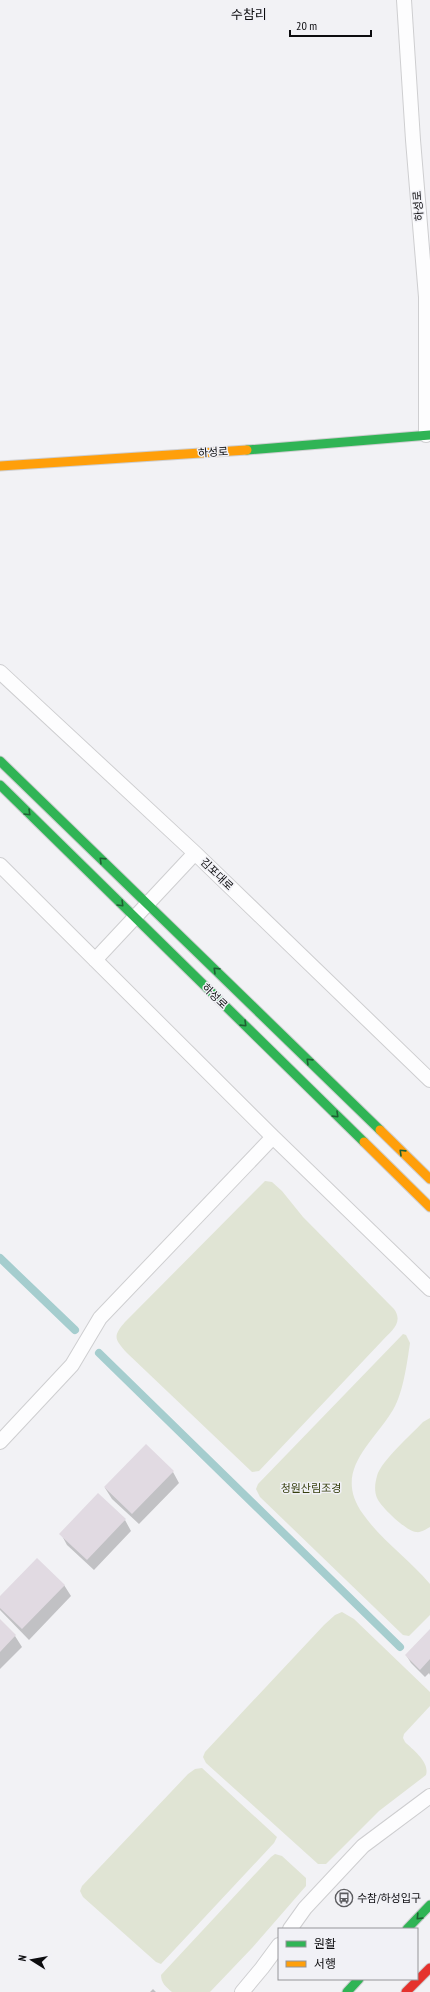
<svg xmlns="http://www.w3.org/2000/svg" width="430" height="1992" viewBox="0 0 430 1992" font-family="'PT Sans Narrow','Noto Sans KR',sans-serif">
  <style>
    .green { fill: #e0e4d4 }
    .shadow { fill: #0003 }
    .lines { fill: none; stroke-linecap: round; stroke-linejoin: round }
    .stream { stroke: #a5cdce; stroke-width: 8 }
    .building { fill: #e1dae2 }
    .lane-casing { stroke: #ceced0; stroke-width: 16 }
    .fast-casing { stroke: #ceced0; stroke-width: 11 }
    .slow-casing { stroke: #ceced0; stroke-width: 11 }
    .jam-casing { stroke: #ceced0; stroke-width: 11 }
    .lane { stroke: #fdfdfe; stroke-width: 14 }
    .fast { stroke: #30b455; stroke-width: 9 }
    .slow { stroke: #ff9f0a; stroke-width: 9 }
    .jam { stroke: #e5322d; stroke-width: 9 }
    .oneway { stroke: #1e6032 }
    .labels { text-anchor: middle; stroke-width: 3; stroke-linejoin: round; paint-order: stroke }
    .street-label { font-size: 11px; fill: #0c0c0e; stroke: #f1f1f6 }
    .park-label { font-size: 11px; fill: #363f0d; stroke: #f1f1f6 }
    .poi-label { font-size: 11px; fill: #0c0c0e; stroke: #f1f1f6; text-anchor: start }
    .quarter-label { font-size: 13px; fill: #0c0c0e; stroke: #f1f1f6 }
  </style>
  <rect width="100%" height="100%" fill="#f2f2f5"/>
  <path class="green" d="M265,1181L272,1182L282,1191L303,1217L394,1309C404,1323 391,1331 382,1341L259,1471L252,1472L127,1353C115,1339 112,1337 125,1322Z
    M403,1334L406,1335L410,1343C407,1363 403,1396 391,1413C370,1446 333,1472 363,1514C381,1540 409,1559 430,1584V1615L409,1636L403,1635L260,1497L256,1489L258,1484Z
    M430,1418V1527C426,1529 421,1533 416,1532C406,1531 381,1507 377,1498C374,1491 375,1483 377,1476C381,1461 411,1435 423,1422Z
    M342,1612L354,1619L430,1692V1706L404,1734L403,1738L405,1742C413,1750 430,1762 426,1775L379,1811L326,1864H318L206,1763L203,1757L205,1752L324,1625L335,1615Z
    M202,1768L277,1837L274,1843L161,1964L156,1962L83,1897L80,1891L82,1886L188,1774L195,1769Z
    M275,1854L282,1856L306,1878V1886L252,1948L210,1992H172C166,1987 161,1983 161,1975L271,1857Z"/>
  <path class="shadow" d="M173,1472L179,1483L139,1524L112,1499L105,1488Z
    M125,1520L131,1531L94,1570L67,1545L61,1534Z
    M64,1585L71,1596L29,1640L0,1610V1597Z
    M0,1621L15,1636L22,1647L0,1669Z
    M430,1630V1675L429,1673L425,1677L411,1663L406,1655Z
    M153,1989L156,1992H150Z"/>
  <g class="lines">
    <path class="stream" d="M0,1258L75,1330
      M99,1353L400,1647"/>
  </g>
  <path class="building" d="M146,1444L174,1471L132,1514L104,1487Z
    M98,1493L126,1519L87,1560L59,1534Z
    M37,1558L65,1585L22,1629L0,1608V1596Z
    M0,1619L16,1635L0,1652Z
    M430,1629V1659L420,1670L405,1655Z"/>
  <g class="lines">
    <defs>
      <path id="lane" d="M404,0L413,140L426,297V435
        M0,672L195,853L430,1080
        M0,865L273,1137L430,1289
        M95,960L195,853
        M0,1442L72,1365L100,1318L273,1137
        M290,1929L305,1908L363,1846L430,1796
        M242,1992L262,1968L279,1945"/>
      <path id="fast" d="M247,450L430,435
        M0,761L380,1130
        M0,785L364,1142
        M407,1929L430,1905
        M347,1992L359,1979"/>
      <path id="slow" d="M0,466L247,450
        M380,1130L430,1179
        M364,1142L430,1207"/>
      <path id="jam" d="M406,1992L430,1968"/>
    </defs>
    <use href="#lane" class="lane-casing"/>
    <use href="#fast" class="fast-casing"/>
    <use href="#slow" class="slow-casing"/>
    <use href="#jam" class="jam-casing"/>
    <use href="#lane" class="lane"/>
    <use href="#fast" class="fast"/>
    <use href="#slow" class="slow"/>
    <use href="#jam" class="jam"/>
  </g>
  <defs><path id="oneway-chevron" d="M-2-3.5L2.5 0L-2 3.5" fill="none" stroke-width="1.6" stroke-linecap="round" stroke-linejoin="round"/></defs>
  <g class="oneway">
    <use href="#oneway-chevron" transform="translate(28 813) rotate(45)"/>
    <use href="#oneway-chevron" transform="translate(102 860) rotate(-136)"/>
    <use href="#oneway-chevron" transform="translate(121 904) rotate(45)"/>
    <use href="#oneway-chevron" transform="translate(216 970) rotate(-136)"/>
    <use href="#oneway-chevron" transform="translate(244 1024) rotate(44)"/>
    <use href="#oneway-chevron" transform="translate(309 1061) rotate(-136)"/>
    <use href="#oneway-chevron" transform="translate(336 1115) rotate(44)"/>
    <use href="#oneway-chevron" transform="translate(402 1152) rotate(-136)"/>
    <use href="#oneway-chevron" transform="translate(419 1917) rotate(134)"/>
  </g>
  <defs>
    <symbol id="bus-ring" viewBox="-11 -11 22 22"><circle r="9.5" fill="#f1f1f6" stroke="#5c5c5f" stroke-width="1.5"/><path d="M-5-6H5V4H4V6H2V4H-2V6H-4V4H-5ZM-3.5-4V0h7V-4ZM-3.5 1.2v1.5H-2V1.2ZM2 1.2v1.5H3.5V1.2Z" fill="#5c5c5f"/></symbol>
  </defs>
  <g fill-rule="evenodd">
    <use href="#bus-ring" x="334" y="1888" width="20" height="20"/>
  </g>
  <g class="labels">
    <g class="street-label">
      <text transform="translate(418 206) rotate(-95)" y="4">하성로</text>
      <text transform="translate(213 452) rotate(-4)" y="4">하성로</text>
      <text transform="translate(217 874) rotate(44)" y="4">김포대로</text>
      <text transform="translate(215 996) rotate(44)" y="4">하성로</text>
    </g>
    <g class="park-label">
      <text x="311" y="1492">청원산림조경</text>
    </g>
    <g class="poi-label">
      <text x="357" y="1902">수참/하성입구</text>
    </g>
    <g class="quarter-label">
      <text x="249" y="19">수참리</text>
    </g>
  </g>
  <rect x="278" y="1928" width="140" height="52" fill="#f1f1f6" stroke="#959599"/>
  <rect x="286" y="1941" width="20" height="6" fill="#30b455" stroke="#959599"/>
  <text x="314" y="1948" font-size="12" fill="#0c0c0e">원활</text>
  <rect x="286" y="1961" width="20" height="6" fill="#ff9f0a" stroke="#959599"/>
  <text x="314" y="1968" font-size="12" fill="#0c0c0e">서행</text>
  <g transform="translate(32 1960) rotate(281)" stroke="#f1f1f6" stroke-width="3" paint-order="stroke">
  <path d="M0-3L7 15L0 10L-7 15Z" fill="#0c0c0e"/>
  <text y="-6" font-size="11" font-weight="bold" text-anchor="middle" fill="#0c0c0e">N</text>
  </g>
  <path d="M290 30v6h81v-6" fill="none" stroke="#0c0c0e" stroke-width="2"/>
  <text x="296" y="30" font-size="12" fill="#0c0c0e" stroke="#f1f1f6" stroke-width="3" paint-order="stroke">20 m</text>
</svg>
